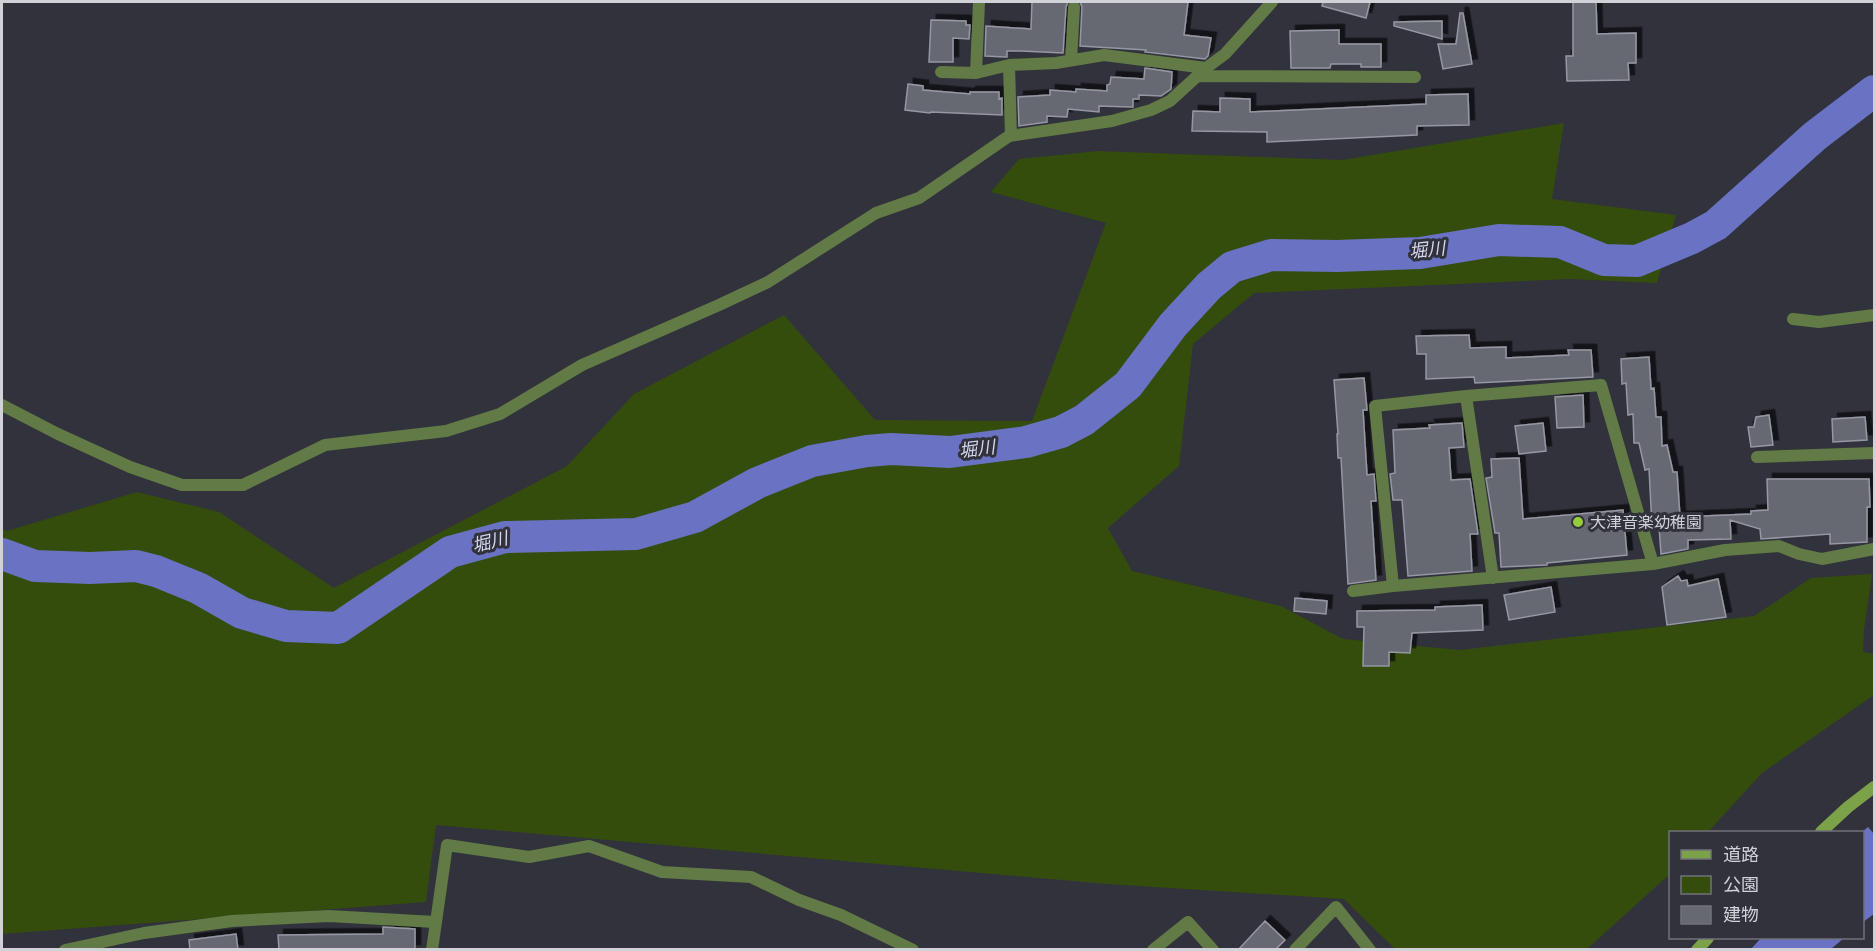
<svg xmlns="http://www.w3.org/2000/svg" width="1876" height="951" viewBox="0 0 1876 951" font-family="'Nunito Sans','Noto Sans JP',sans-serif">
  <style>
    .green { fill: #354d0c }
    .water { fill: #6972c3 }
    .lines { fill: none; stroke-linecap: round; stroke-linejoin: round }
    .river { stroke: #6972c3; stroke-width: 32 }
    .building { fill: #666872; stroke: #9597a2; stroke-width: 1.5; filter: url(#shadow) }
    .street { stroke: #627a45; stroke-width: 12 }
    .secondary { stroke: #7ca249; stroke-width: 12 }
    .poi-dot { fill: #94cc3c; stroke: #31323c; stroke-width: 2 }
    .labels { text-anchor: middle; stroke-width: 6; stroke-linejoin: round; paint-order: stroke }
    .poi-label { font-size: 16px; fill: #d1d2d8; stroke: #31323c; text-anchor: start }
    .water-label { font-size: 18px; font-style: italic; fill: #d3d8ee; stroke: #31323c }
  </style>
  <defs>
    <filter id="shadow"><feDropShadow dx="5.5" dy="-5.5" stdDeviation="0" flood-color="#0009"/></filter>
  </defs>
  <rect width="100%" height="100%" fill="#31323c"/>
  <path class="green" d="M1564,123L1552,199L1676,215L1657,283L1571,279L1254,293L1193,344L1179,466L1108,528L1132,571L1281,606L1343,639L1460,650L1754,616L1811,578L1872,574L1864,630L1863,652L1874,654V695L1762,773L1708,832H1670V874L1587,949H1395L1344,899L1107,884L436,825L426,902L2,934V529L7,531L137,492L219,512L334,588L567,466L634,394L784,315L875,420L1032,421L1106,223L991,192L1019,159L1098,151L1342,160Z"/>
  <path class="water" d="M1868,827L1874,834V914L1863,922L1862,832Z
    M1761,938H1844L1831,949H1751Z"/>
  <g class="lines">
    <path class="river" d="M2,554L35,566L90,568L136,566L156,571L198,588L242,613L286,626L338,628L450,552L505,537L636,534L695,517L757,483L812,461L867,451L891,449L950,452L1026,442L1061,432L1084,420L1128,385L1173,325L1209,286L1232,267L1271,255L1337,256L1420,253L1499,240L1560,242L1604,260L1637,261L1692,238L1716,225L1815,136L1874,91"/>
  </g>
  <path class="building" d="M1032,2H1068L1066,7L1063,53L1021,51H1007V57H1005L985,56L986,26L1031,29Z
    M1080,2H1188L1184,35L1211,38L1208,56L1205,59L1145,52L1146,50L1080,46L1082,7Z
    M1323,2H1370L1366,18L1322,6Z
    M1573,2H1596L1597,34L1636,33V63H1628L1629,80L1567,81L1566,56H1573Z
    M1460,13H1463L1472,64L1443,69L1438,44H1456Z
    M931,20L966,21V25H970L969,39L953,38V62H929Z
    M1442,21V39L1394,26V22Z
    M1339,30V44H1381V67H1361V64H1331L1330,68H1291L1290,31Z
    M1145,68L1172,72L1171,89L1161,96L1139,95V99H1133V107H1131L1099,106V112L1068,109L1067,117L1047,116V122L1019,126L1018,97L1050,95V90L1076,92V89L1107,91V85L1110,84L1111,77L1144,79Z
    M908,84L923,86V90L970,94V92H999V99L1002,98V115L931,112L930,113L905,110Z
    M1468,94L1469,125L1417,126V135L1267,142V132L1192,131L1193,111L1220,112V98L1250,99V112L1426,104V95Z
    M1469,335L1470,348L1506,347V358L1569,355L1568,350H1591L1593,377L1475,383L1474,377L1426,379V354H1417L1416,336Z
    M1649,357L1651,389L1654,388L1656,417H1661L1662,446L1667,445L1673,472H1677L1680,517L1751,514V511L1768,510L1767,479H1869L1870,507H1867V542L1830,544V534L1761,539L1760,529L1730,520L1731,539L1688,540V549L1661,554L1659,526H1652L1649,469L1645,470L1639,443H1634L1633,414L1628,415L1626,383L1622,384L1621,359Z
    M1364,378L1367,410H1363L1367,475L1374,474L1376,501H1371L1376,580L1348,584L1341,458H1338L1337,434H1338L1334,380Z
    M1583,395L1584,427L1557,428L1555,397Z
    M1769,415L1773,445L1751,447L1748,427H1754L1756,417Z
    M1865,417L1867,440L1833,442L1832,419Z
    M1462,423L1464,447L1449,448L1451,480L1470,479L1478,534H1470L1472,571L1408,576L1402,500H1393L1390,474L1395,473L1393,430L1430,428L1429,425Z
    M1543,423L1546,451L1519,454L1515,426Z
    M1519,458L1523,519L1623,510L1627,555L1547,563V565L1501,567L1499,533H1495L1486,478L1492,477L1491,459Z
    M1678,576L1681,581L1687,580L1688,586L1718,579L1726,617L1667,625L1662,587Z
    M1551,587L1555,612L1509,620L1504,595Z
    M1295,598L1327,601L1326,614L1294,611Z
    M1482,605L1483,630L1412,633L1410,653L1389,652V666H1363L1364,627H1357V611L1435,610V607Z
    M1265,921L1285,940L1275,950H1238Z
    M383,927L415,929V950H279L278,935L383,934Z
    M236,934L238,950H190L189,940Z"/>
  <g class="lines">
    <path class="street" d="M1071,60L1074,7
      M1009,65L1011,136
      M941,72L976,73L1009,65L1056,63L1104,55L1206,68
      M976,73L979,2
      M1197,76L1415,77
      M1793,319L1819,322L1874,315
      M2,405L58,434L130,467L182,485H243L325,445L446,431L500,414L582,365L719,305L768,282L876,213L919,198L1009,136L1112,121L1151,110L1170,101L1206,68L1225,54L1272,2
      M1757,457L1874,453
      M1493,578L1466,396L1601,385L1653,564
      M1393,586L1375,406L1466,396
      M1353,591L1393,586L1653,564L1725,550L1779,546L1799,554L1822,559L1874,549
      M65,950L144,933L232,921L329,916L435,922
      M432,950L447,845L529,857L589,846L662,872L751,877L799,900L841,915L913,950
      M1153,950L1188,922L1213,950
      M1295,950L1336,907L1370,950"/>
    <path class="secondary" d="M1821,832L1848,807L1874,787
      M1697,950L1708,938"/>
  </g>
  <circle class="poi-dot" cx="1578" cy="522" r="6"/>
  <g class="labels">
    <g class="poi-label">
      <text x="1590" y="528">大津音楽幼稚園</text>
    </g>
    <g class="water-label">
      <text transform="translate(1427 250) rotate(-6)" y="6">堀川</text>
      <text transform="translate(977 449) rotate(-7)" y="6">堀川</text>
      <text transform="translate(490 542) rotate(-13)" y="6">堀川</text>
    </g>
  </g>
  <rect width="1876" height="951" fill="none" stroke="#d1d2d8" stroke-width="6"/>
  <rect x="1669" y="831" width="195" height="108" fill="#31323c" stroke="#71727a" stroke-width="1.5"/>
  <rect x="1681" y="850" width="30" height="9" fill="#7ca249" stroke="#71727a" stroke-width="1.5"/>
  <text x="1723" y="861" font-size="18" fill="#d1d2d8">道路</text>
  <rect x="1681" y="876" width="30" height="18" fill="#354d0c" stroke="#71727a" stroke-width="1.5"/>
  <text x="1723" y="891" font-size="18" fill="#d1d2d8">公園</text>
  <rect x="1681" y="906" width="30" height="18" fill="#666872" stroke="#71727a" stroke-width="1.5"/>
  <text x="1723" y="921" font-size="18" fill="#d1d2d8">建物</text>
</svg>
